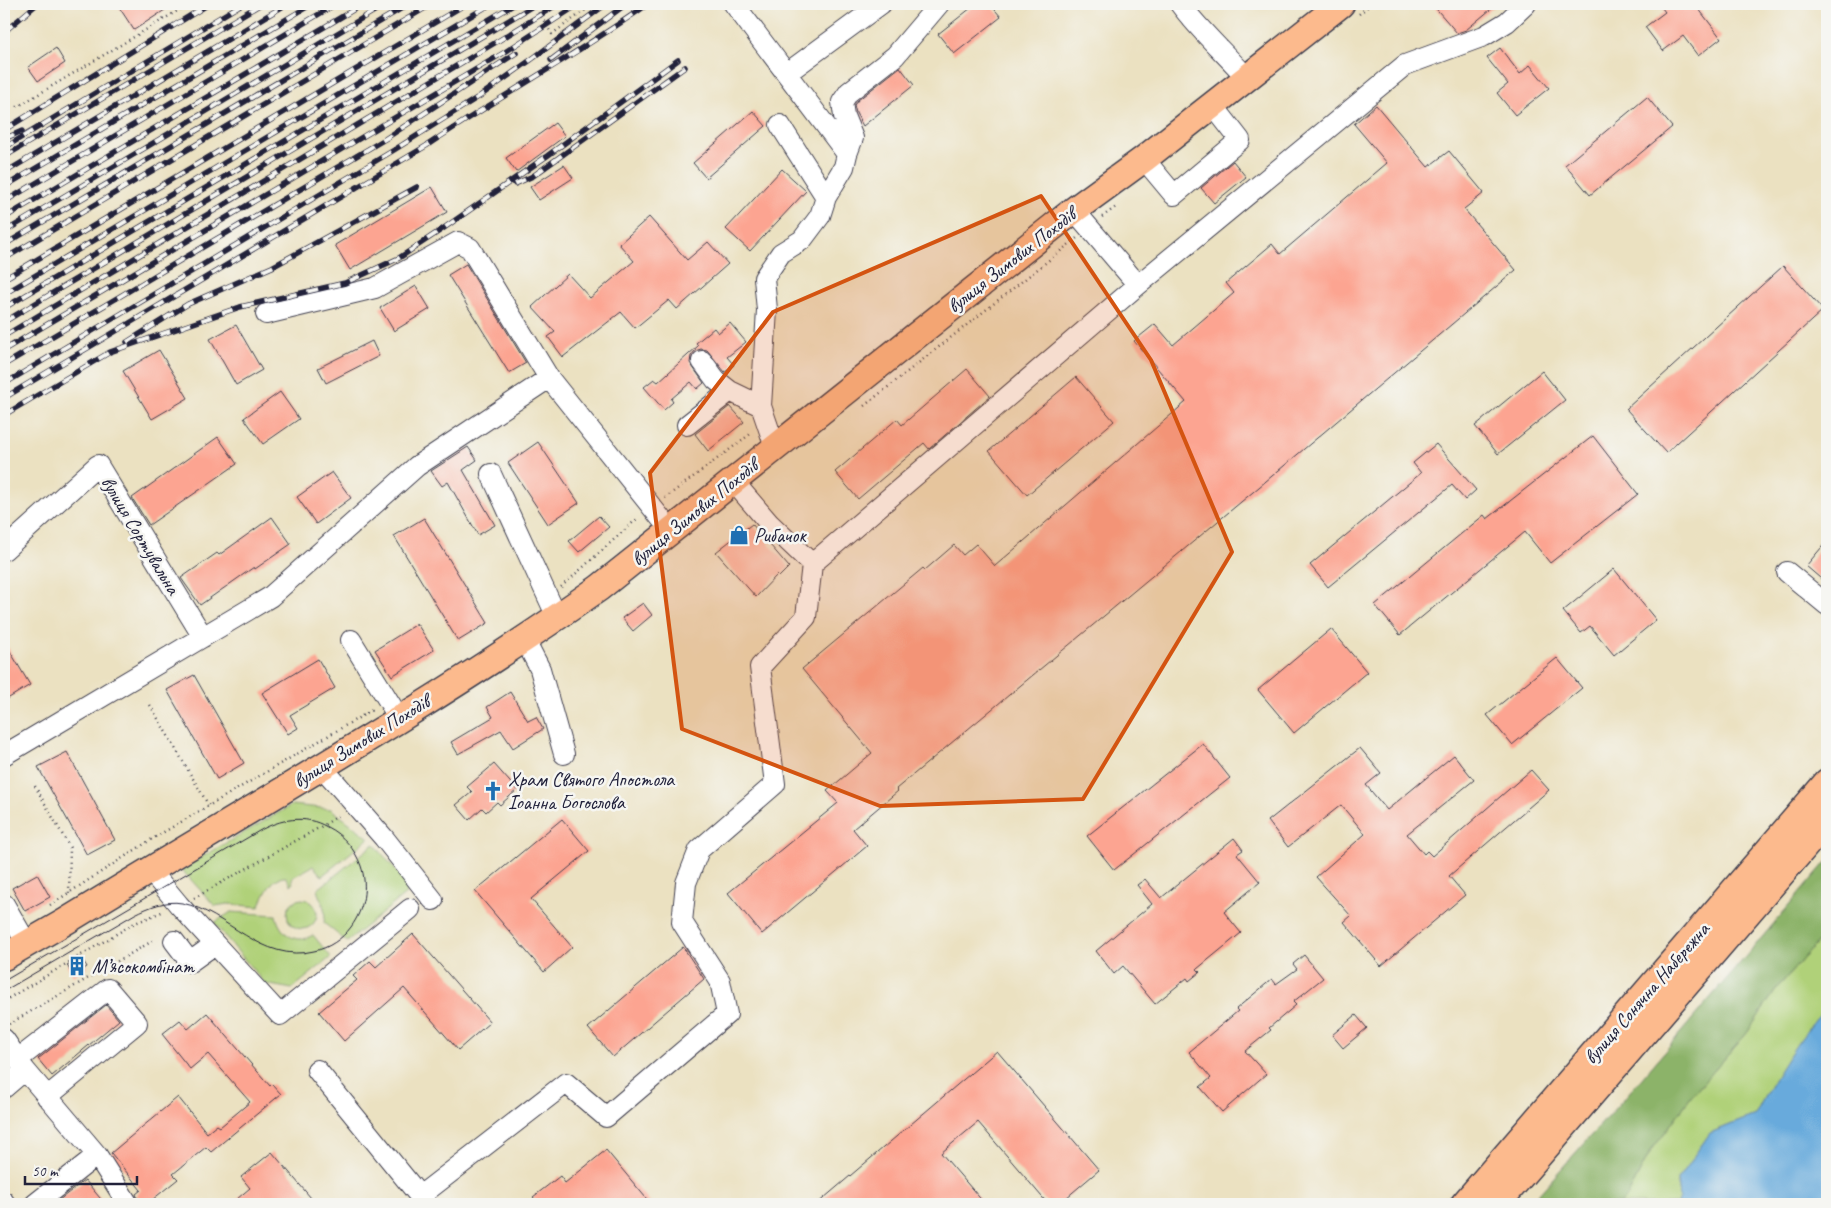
<svg xmlns="http://www.w3.org/2000/svg" width="1831" height="1208" viewBox="0 0 1831 1208" font-family="Caveat,sans-serif">
  <style>
    .green { fill: #b0d179; stroke: #697a5a }
    .forest { fill: #8cb369; stroke: #576a52 }
    .water { fill: #67aadc; stroke: #44668c }
    .building { fill: #fca491 }
    .lines { fill: none; stroke-linecap: round; stroke-linejoin: round }
    .minor-casing { stroke: #403f4f; stroke-width: 22 }
    .major-casing { stroke: #403f4f; stroke-width: 29 }
    .path { stroke: #403f4f; stroke-width: 2.5; stroke-dasharray: 1 4; stroke-linecap: butt }
    .minor { stroke: #fff; stroke-width: 20 }
    .major { stroke: #fcba8d; stroke-width: 26 }
    .tram { stroke: #22223b; stroke-width: 1 }
    .rail-casing { stroke: #22223b; stroke-width: 5.5 }
    .rail { stroke: #f6f6f2; stroke-width: 4; stroke-dasharray: 11; stroke-linecap: butt }
    .marked { fill: #d45411; fill-opacity: 0.2; stroke: #d45411; stroke-width: 4; stroke-linejoin: round }
    .labels { text-anchor: middle; stroke-width: 5; stroke-linejoin: round; paint-order: stroke }
    .street-label { font-size: 20px; fill: #22223b; stroke: #f6f6f2 }
    .poi-label { font-size: 20px; fill: #22223b; stroke: #f6f6f2; text-anchor: start }
  </style>
  <rect width="100%" height="100%" fill="#f6f6f2"/>
  <filter id="ink" filterUnits="userSpaceOnUse"><feTurbulence type="fractalNoise" baseFrequency=".02" numOctaves="2"/><feDisplacementMap in="SourceGraphic" scale="10" xChannelSelector="R" yChannelSelector="G"/><feConvolveMatrix kernelMatrix="1 2 1 2 8 2 1 2 1" color-interpolation-filters="sRGB"/></filter>
  <filter id="wash" filterUnits="userSpaceOnUse"><feTurbulence type="fractalNoise" baseFrequency=".0096" numOctaves="4" result="noise"/><feDisplacementMap in="SourceGraphic" scale="20" xChannelSelector="R" yChannelSelector="G"/><feGaussianBlur stdDeviation="1.12" result="paint"/><feColorMatrix in="noise" values="0 0 0 0 0 0 0 0 0 0 0 0 0 0 0 0 0 1.4 0 .05"/><feComposite in="paint" operator="in"/></filter>
  <g filter="url(#wash)">
    <rect width="100%" height="100%" fill="#ebe1c1"/>
    <path class="green" d="M292,805L331,809L369,838L322,876L313,866L293,877L292,880L293,883L291,885L286,877C271,876 265,895 259,907L228,904L215,906L181,869Z
      M374,844L409,886L407,893L347,942L324,923C327,907 321,903 317,890Z
      M287 914a15 15 0 1 1 30 0a15 15 0 1 1-30 0Z
      M231,912L276,915C279,933 296,946 313,935L331,957L292,989L265,984L214,923Z
      M1827,932V1007C1798,1038 1774,1077 1755,1115L1710,1133L1677,1180L1679,1198L1677,1204H1620L1627,1197L1651,1151L1691,1097L1747,1033L1778,987Z"/>
    <path class="forest" d="M1827,861V932L1778,987L1747,1033L1691,1097L1651,1151L1627,1197L1620,1204H1530L1642,1078Z"/>
    <path class="water" d="M1827,1007V1204H1677L1679,1198L1677,1180L1710,1133L1755,1115C1774,1077 1798,1038 1827,1007Z"/>
    <g id="blocks">
      <path class="building" d="M117,4H174L134,30Z
        M976,4H990L1001,17L954,54L938,34Z
        M1432,4H1497L1466,30L1457,33Z
        M1659,4H1695L1721,38L1698,56L1683,36L1663,51L1645,27L1665,12Z
        M56,48L65,63L38,81L28,67Z
        M1500,48L1520,74L1530,65L1549,88L1515,115L1497,93L1508,84L1487,58Z
        M900,67L914,85L863,126L856,113L854,105L858,100Z
        M1647,97L1672,127L1590,195L1565,165Z
        M1376,105L1428,167L1449,151L1484,193L1464,209L1516,270L1259,487L896,789L898,791L853,829L867,846L762,934L728,893L838,803L827,791L872,753L802,669L923,568L925,570L954,545L963,555L976,544L995,566L1186,402L1134,341L1155,324L1173,345L1234,293L1226,283L1272,244L1280,254L1387,163L1354,124Z
        M753,111L766,126L706,178L693,163Z
        M555,123L565,136L516,172L506,158Z
        M1233,161L1246,177L1214,203L1201,188Z
        M564,165L573,178L539,200L530,187Z
        M782,169L806,191L750,251L726,229Z
        M432,187L447,212L350,270L335,245Z
        M649,217L687,260L708,242L728,264L677,309L669,300L635,328L621,312L563,357L548,337L555,332L532,307L568,274L590,298L634,261L619,244Z
        M466,264L526,363L509,373L448,275Z
        M1783,266L1823,310L1666,453L1626,409Z
        M416,286L430,309L394,331L380,308Z
        M730,323L746,342L727,357L734,365L725,372L707,350L701,349L695,351L691,356L690,363L704,383L697,389L691,382L671,399L673,402L664,410L644,387L654,379L658,382L698,346L696,343L714,328L718,333Z
        M236,325L262,370L236,385L210,339Z
        M372,341L379,356L326,383L318,368Z
        M159,350L188,398L152,419L123,371Z
        M967,369L990,396L929,449L924,443L858,499L835,472L897,419L902,425Z
        M1542,371L1565,400L1498,454L1475,426Z
        M1076,377L1114,421L1027,495L989,451Z
        M280,392L299,419L263,444L244,418Z
        M730,406L744,422L708,451L695,434Z
        M1593,436L1638,494L1550,563L1525,532L1400,635L1375,605L1484,515L1487,519Z
        M218,437L237,464L149,525L132,498Z
        M538,442L579,503L548,524L508,463Z
        M1436,444L1476,490L1465,500L1452,485L1328,587L1310,565L1421,473L1413,463Z
        M468,447L477,460L463,470L495,525L478,535L448,482L442,486L431,471Z
        M332,472L351,498L316,524L297,497Z
        M599,516L609,527L579,552L569,541Z
        M272,517L291,544L255,569L254,567L200,605L181,578L217,553L219,555Z
        M424,518L488,623L458,641L394,536Z
        M752,524L789,567L779,577L777,575L756,597L716,552Z
        M1827,541V584L1806,566Z
        M1614,569L1656,620L1614,655L1590,626L1581,633L1563,611Z
        M643,603L652,615L633,631L622,618Z
        M417,624L434,650L392,676L375,650Z
        M1331,629L1367,672L1294,733L1258,690Z
        M4,641L30,685L4,701Z
        M1557,658L1582,688L1512,745L1487,715Z
        M318,659L335,688L290,715L298,728L288,734L262,693Z
        M194,675L244,763L217,779L167,690Z
        M510,692L528,721L536,717L543,729L513,748L501,730L458,754L451,742L493,717L487,707Z
        M1203,744L1230,778L1114,870L1087,836Z
        M1360,748L1381,773L1366,785L1387,810L1454,755L1474,780L1407,834L1424,854L1427,851L1432,856L1531,770L1549,790L1449,876L1465,895L1381,966L1344,922L1351,916L1316,877L1365,834L1341,805L1288,847L1268,821Z
        M67,752L115,840L87,855L38,767Z
        M494,764L517,790L500,805L497,802L486,812L482,808L469,820L456,805L472,792L467,787Z
        M562,819L589,851L531,899L572,947L544,972L475,891Z
        M1234,838L1243,850L1237,854L1260,882L1224,912L1241,933L1197,969L1200,972L1189,981L1187,978L1155,1004L1123,966L1114,974L1096,951L1152,904L1137,885L1145,879L1161,898Z
        M37,874L50,897L25,911L12,888Z
        M413,934L490,1022L458,1050L404,988L344,1041L319,1012L357,980L353,976L370,961L376,967Z
        M683,947L704,979L613,1057L588,1028Z
        M1304,955L1323,978L1293,1002L1296,1005L1269,1028L1271,1030L1245,1051L1266,1074L1222,1112L1200,1087L1211,1078L1189,1052L1238,1011L1236,1009L1272,979L1276,984L1297,969L1293,964Z
        M81,957L87,967L73,976L67,965Z
        M106,1005L119,1020L52,1076L38,1059Z
        M207,1013L270,1086L272,1084L281,1094L211,1152L206,1147L173,1174L178,1179L147,1204H140L136,1194L141,1190L111,1153L178,1097L207,1133L217,1125L220,1127L250,1102L208,1054L190,1069L162,1034L180,1020L188,1029Z
        M1356,1015L1367,1028L1343,1048L1332,1035Z
        M997,1051L1099,1170L1059,1204H1048L978,1122L941,1153L985,1204H817Z
        M606,1150L651,1204H539L533,1197L560,1176L565,1183Z
        M272,1152L311,1198L303,1204H231L250,1188L241,1177Z
        M85,1180L105,1204H54Z"/>
    </g>
  </g>
  <g filter="url(#ink)">
    <use href="#blocks" fill-opacity="0" stroke="#403f4f" stroke-width="1"/>
    <g class="lines">
      <defs>
        <path id="minor" d="M734,4L847,154L844,167L826,197L820,216L802,240L781,253L764,278L767,310L761,406L775,447
          M1180,4C1199,30 1224,52 1246,77
          M787,73L881,4
          M780,125L826,197
          M847,154L853,138L844,116L842,102L849,92L895,56L939,4
          M1144,159L1174,195L1240,140L1212,104
          M1074,210L1138,285
          M266,314L375,288L458,242L470,248L549,378L671,531
          M702,361L716,380L730,391
          M687,425L730,391L761,406
          M491,474L557,617
          M4,550L98,465L203,637
          M812,564L1138,285L1405,65L1484,36L1507,22L1526,4
          M1787,572L1827,605
          M351,640L399,718
          M525,640L540,669L564,754
          M4,755L270,597L417,466L549,378
          M321,766L384,838L433,900
          M150,870L179,905L280,1015L410,909
          M4,904L27,944
          M174,941L190,962L215,944
          M4,1039L25,1070L97,1155L128,1204
          M17,1060L108,989L137,1023L47,1097
          M317,1070L426,1204
          M4,1088L25,1070
          M420,1196L566,1083L606,1117L727,1014L720,981L682,922L686,883L699,850L775,784L760,667L806,617L812,564L769,523L733,481
          M4,1202L5,1204
          M35,1204L97,1155"/>
        <path id="major" d="M4,957L63,923C242,813 427,709 599,588L1074,210L1144,159L1341,4
          M1464,1204L1827,782
          M1497,1204L1827,821"/>
      </defs>
      <use href="#minor" class="minor-casing"/>
      <use href="#major" class="major-casing"/>
      <path class="path" d="M533,4L552,34L594,4
        M1359,14L1371,4
        M17,107L189,4
        M1102,217L1116,207
        M864,406L1077,238
        M665,498L753,432
        M561,587L638,518
        M150,705L209,806
        M35,786L70,848L69,893
        M194,898L324,825L341,814
        M50,905L152,839L372,710
        M4,1001L133,924L164,911
        M9,1024L156,939"/>
      <use href="#minor" class="minor"/>
      <use href="#major" class="major"/>
      <path class="tram" d="M4,981L259,831C280,819 305,814 327,827C343,835 355,849 361,866C368,887 364,909 351,927C342,939 329,948 314,951C262,964 227,912 182,903C166,900 149,907 135,914L4,991"/>
      <defs>
        <path id="rail" d="M4,32L37,4
          M551,60L626,4
          M4,130L209,4
          M4,139L22,131
          M4,148L242,4
          M4,157L261,4
          M4,173L287,4
          M515,184L533,176L685,67
          M4,187L312,4
          M4,202L336,4
          M4,218L363,4
          M4,232L386,4
          M4,245L409,4
          M4,259L432,4
          M4,279L466,4
          M4,294L491,4
          M4,308L515,4
          M4,322L536,4
          M4,336L498,41L558,4
          M127,342L188,304L272,267L417,187
          M4,350L505,52L579,4
          M4,365L385,139L516,53
          M4,384L394,150L480,96L532,59L606,4
          M4,398L426,146C499,97 576,55 648,4
          M4,415L110,352L240,307L345,283L399,258L444,228L547,156L678,60"/>
      </defs>
      <use href="#rail" class="rail-casing"/>
      <use href="#rail" class="rail"/>
    </g>
  </g>
  <path class="marked" d="M1041,196L1151,360L1232,552L1083,799L880,806L682,729L650,473L773,312Z"/>
  <defs>
    <symbol id="shop-bare" viewBox="-9 -9 18 18"><path d="M-5-2.5h2.3a2.7 3.5 0 0 1 5.4 0H5L5.5 6h-11ZM-1.5-2.5h3a1.5 2.3 0 0 0-3 0Z" fill="#1f6fb2" stroke="#f6f6f2" stroke-width="2.5" paint-order="stroke"/></symbol>
    <symbol id="church-bare" viewBox="-9 -9 18 18"><path d="M-1.2-6h2.4v3.5h3.3v2.4h-3.3V6h-2.4V-.1h-3.3v-2.4h3.3Z" fill="#1f6fb2" stroke="#f6f6f2" stroke-width="2.5" paint-order="stroke"/></symbol>
    <symbol id="building-bare" viewBox="-9 -9 18 18"><path d="M-4-6H4V6H1V3H-1V6H-4ZM-2.5-4.3h1.7v1.8h-1.7ZM.8-4.3h1.7v1.8H.8ZM-2.5-1h1.7V.8h-1.7ZM.8-1h1.7V.8H.8Z" fill="#1f6fb2" stroke="#f6f6f2" stroke-width="2.5" paint-order="stroke"/></symbol>
  </defs>
  <g fill-rule="evenodd">
    <use href="#shop-bare" x="725" y="521" width="28" height="28"/>
    <use href="#church-bare" x="479" y="777" width="28" height="28"/>
    <use href="#building-bare" x="63" y="952" width="28" height="28"/>
  </g>
  <g class="labels">
    <g class="street-label">
      <text transform="translate(1011 260) rotate(-38)" y="7">вулиця Зимових Походів</text>
      <text transform="translate(694 512) rotate(-39)" y="7">вулиця Зимових Походів</text>
      <text transform="translate(141 535) rotate(59)" y="7">вулиця Сортувальна</text>
      <text transform="translate(361 741) rotate(-32)" y="7">вулиця Зимових Походів</text>
      <text transform="translate(1646 993) rotate(-49)" y="7">вулиця Сонячна Набережна</text>
    </g>
    <g class="poi-label">
      <text x="754" y="542">Рибачок</text>
      <text x="508" y="786">Храм Святого Апостола<tspan x="508" dy="23">Іоанна Богослова</tspan></text>
      <text x="92" y="973">М’ясокомбінат</text>
    </g>
  </g>
  <rect width="1831" height="1208" fill="none" stroke="#f6f6f2" stroke-width="20"/>
  <path d="M25 1176v8h112v-8" fill="none" stroke="#22223b" stroke-width="2.5"/>
  <text x="32" y="1176" font-size="15" fill="#22223b" stroke="#f6f6f2" stroke-width="4" paint-order="stroke">50 m</text>
</svg>
